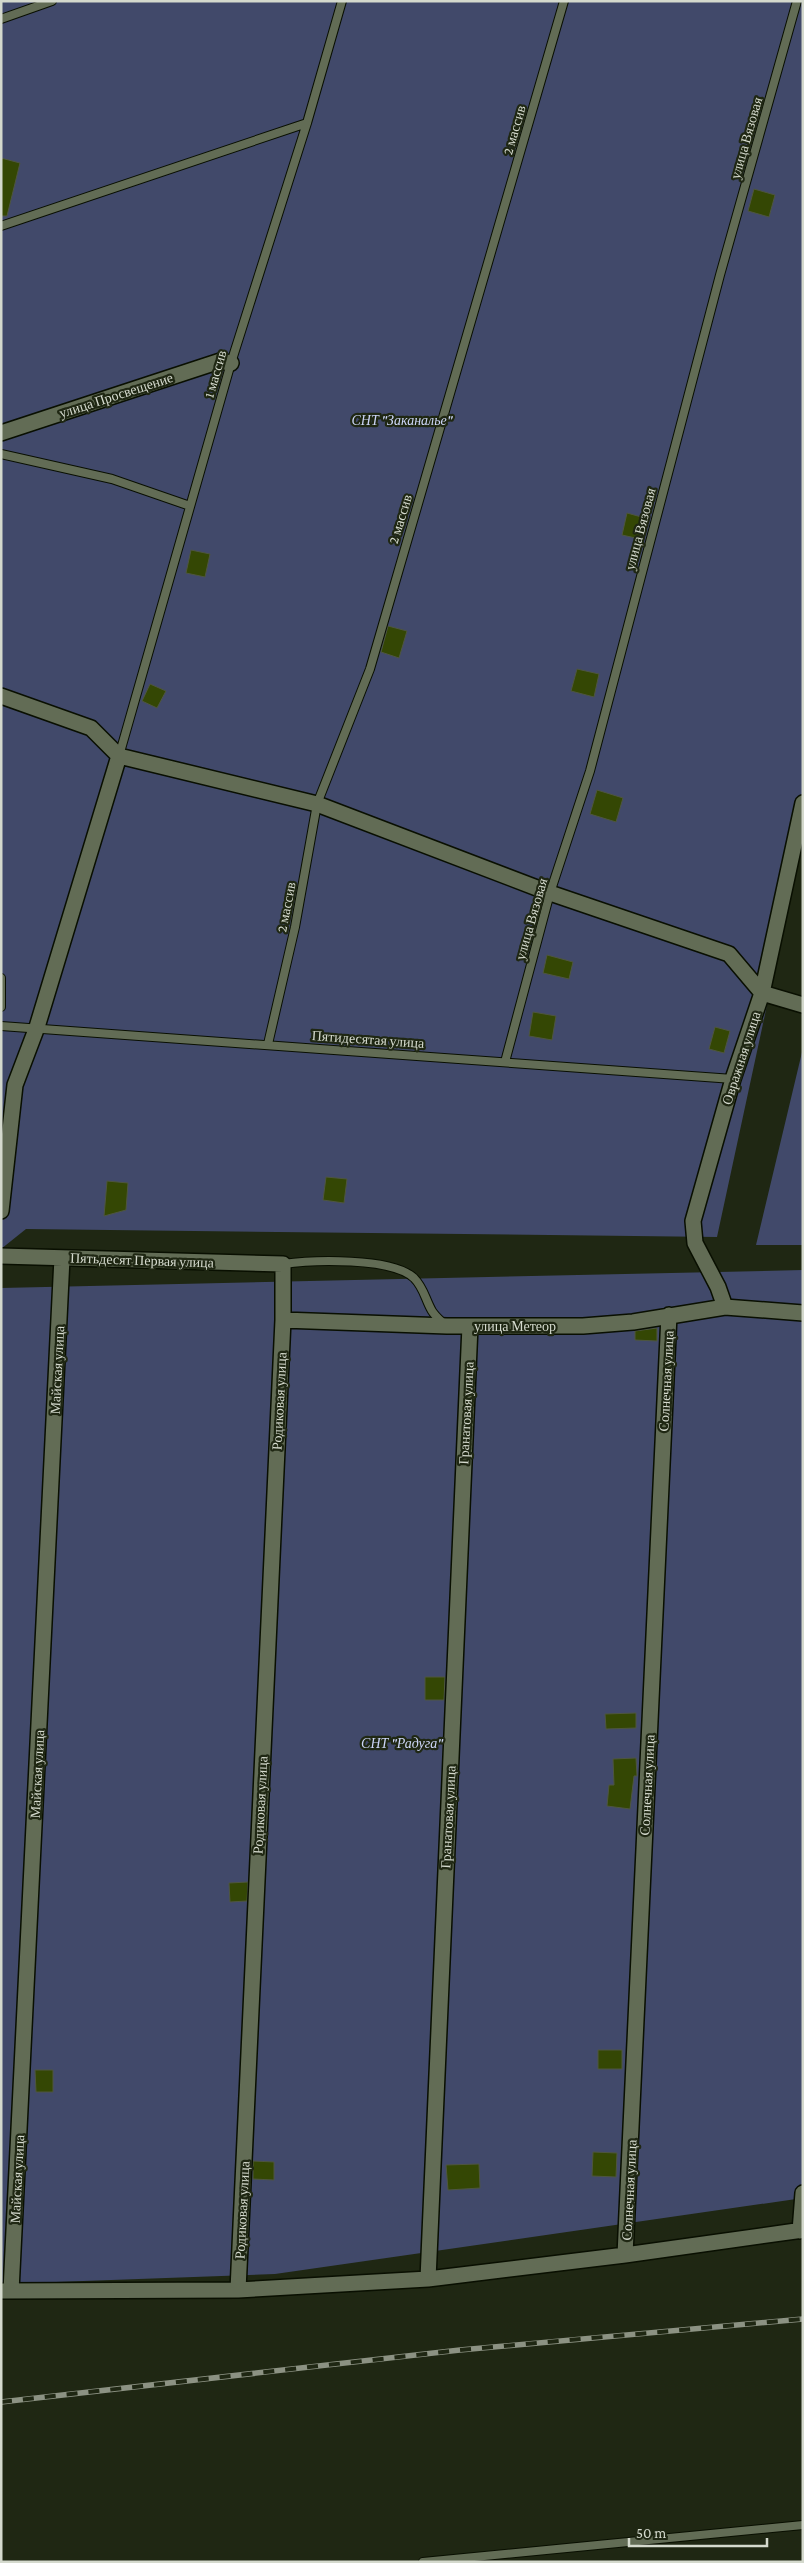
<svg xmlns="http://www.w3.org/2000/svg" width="804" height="2563" viewBox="0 0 804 2563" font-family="'Crimson Pro',serif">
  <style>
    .green { fill: #41496a }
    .building { fill: #344704; stroke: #4e5641 }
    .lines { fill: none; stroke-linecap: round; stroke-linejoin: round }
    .lane-casing { stroke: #090f01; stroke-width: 10 }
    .street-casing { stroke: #090f01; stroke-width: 18 }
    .lane { stroke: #626c55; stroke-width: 8 }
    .street { stroke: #626c55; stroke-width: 15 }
    .rail-casing { stroke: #8c9283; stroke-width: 5.5 }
    .rail { stroke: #1f2713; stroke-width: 4; stroke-dasharray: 11; stroke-linecap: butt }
    .labels { text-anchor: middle; stroke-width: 4.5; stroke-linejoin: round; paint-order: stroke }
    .street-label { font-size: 14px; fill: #d4d9cd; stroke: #1f2713 }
    .park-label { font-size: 14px; font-style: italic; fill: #cdd6f8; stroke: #1f2713 }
  </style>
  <rect width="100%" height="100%" fill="#1f2713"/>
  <path class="green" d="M1,1H803V838L717,1237L26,1229L1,1249Z
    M803,1048V1245H756Z
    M803,1270V2198L275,2274L1,2284V1288Z"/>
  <path class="building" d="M1,158L20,163L7,216H1Z
    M754,189L775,195L769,217L748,211Z
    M627,513L645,518L640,539L622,535Z
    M191,550L210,554L205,577L186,573Z
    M388,626L407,631L399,658L381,652Z
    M577,669L599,674L594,697L571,691Z
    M150,684L166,691L157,708L142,701Z
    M597,790L623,798L616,822L590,814Z
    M547,955L573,962L569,979L543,973Z
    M533,1012L556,1016L552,1040L529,1036Z
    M715,1027L730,1031L724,1053L709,1049Z
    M326,1177L347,1179L344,1203L323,1200Z
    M107,1181L128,1183L126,1210L104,1216Z
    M657,1328V1341L635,1340V1331Z
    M425,1677H445L444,1700H425Z
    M636,1713V1728L606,1729L605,1714Z
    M636,1758L637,1776H634L630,1809L607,1806L609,1785H614L613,1759Z
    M248,1882L247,1901L230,1902L229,1883Z
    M598,2050H622V2069H598Z
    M35,2070H53V2092H36Z
    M593,2152L617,2153L616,2177L592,2176Z
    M253,2161L274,2162V2180L253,2179Z
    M479,2164L480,2188L448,2190L446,2165Z"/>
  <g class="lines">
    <defs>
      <path id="lane" d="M1,19L52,1
        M1,226L307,123
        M1,454L112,479L190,506
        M119,756L231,363L307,123L342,1
        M1,978V1007
        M1,1026L733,1079
        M268,1044L295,927L317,804L370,669L564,1
        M505,1062L550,893L590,771L720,275L797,1
        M283,1264C312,1260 392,1257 414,1278C424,1288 425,1299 432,1311C435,1316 441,1321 445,1325
        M423,2562L803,2525"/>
      <path id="street" d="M1,433L220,361L231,363
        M1,696L91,728L119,756L317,804L550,893L729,954L762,993L803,1005
        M1,1211L15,1085L37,1027L119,756
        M1,1256L283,1264V1320L447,1326H583L633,1322L725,1307L803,1313
        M725,1307L718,1287L695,1243L693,1221L733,1079L762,993L803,803
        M800,2231L803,2193
        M625,2255L669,1315
        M428,2279L470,1326
        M238,2290L283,1320
        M3,2291L238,2290L428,2279L625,2255L803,2230
        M11,2291L62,1258"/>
    </defs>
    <use href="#lane" class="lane-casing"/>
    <use href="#street" class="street-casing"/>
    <use href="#lane" class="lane"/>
    <use href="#street" class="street"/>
    <defs>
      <path id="rail" d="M1,2402L460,2350L803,2319"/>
    </defs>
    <use href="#rail" class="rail-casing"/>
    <use href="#rail" class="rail"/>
  </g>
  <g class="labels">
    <g class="street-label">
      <text transform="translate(514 130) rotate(-74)" y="5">2 массив</text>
      <text transform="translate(746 138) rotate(-74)" y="5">улица Вязовая</text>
      <text transform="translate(215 374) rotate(-74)" y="5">1 массив</text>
      <text transform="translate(116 395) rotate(-18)" y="5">улица Просвещение</text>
      <text transform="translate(400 519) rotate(-73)" y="5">2 массив</text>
      <text transform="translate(640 529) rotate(-75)" y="5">улица Вязовая</text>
      <text transform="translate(286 907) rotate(-79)" y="5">2 массив</text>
      <text transform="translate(531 919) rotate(-74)" y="5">улица Вязовая</text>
      <text transform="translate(368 1039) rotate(4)" y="5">Пятидесятая улица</text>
      <text transform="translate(741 1058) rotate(-72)" y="5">Овражная улица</text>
      <text transform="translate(142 1260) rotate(2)" y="5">Пятьдесят Первая улица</text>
      <text x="515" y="1331">улица Метеор</text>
      <text transform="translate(57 1370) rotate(-87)" y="5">Майская улица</text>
      <text transform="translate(666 1381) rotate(-87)" y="5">Солнечная улица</text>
      <text transform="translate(279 1401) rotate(-87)" y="5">Родиковая улица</text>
      <text transform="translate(466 1413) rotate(-87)" y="5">Гранатовая улица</text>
      <text transform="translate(37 1774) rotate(-87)" y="5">Майская улица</text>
      <text transform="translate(647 1785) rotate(-87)" y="5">Солнечная улица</text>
      <text transform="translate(260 1805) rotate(-87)" y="5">Родиковая улица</text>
      <text transform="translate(448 1817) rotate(-87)" y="5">Гранатовая улица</text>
      <text transform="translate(17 2179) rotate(-87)" y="5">Майская улица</text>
      <text transform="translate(629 2190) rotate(-87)" y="5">Солнечная улица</text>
      <text transform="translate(242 2210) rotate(-87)" y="5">Родиковая улица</text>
    </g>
    <g class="park-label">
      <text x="402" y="425">СНТ "Заканалье"</text>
      <text x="402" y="1748">СНТ "Радуга"</text>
    </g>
  </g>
  <rect width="804" height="2563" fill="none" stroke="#d4d9cd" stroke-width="5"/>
  <path d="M629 2538v8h138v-8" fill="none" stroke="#d4d9cd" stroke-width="2.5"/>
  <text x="636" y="2538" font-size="15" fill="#d4d9cd" stroke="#1f2713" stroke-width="4" paint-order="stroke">50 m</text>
</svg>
